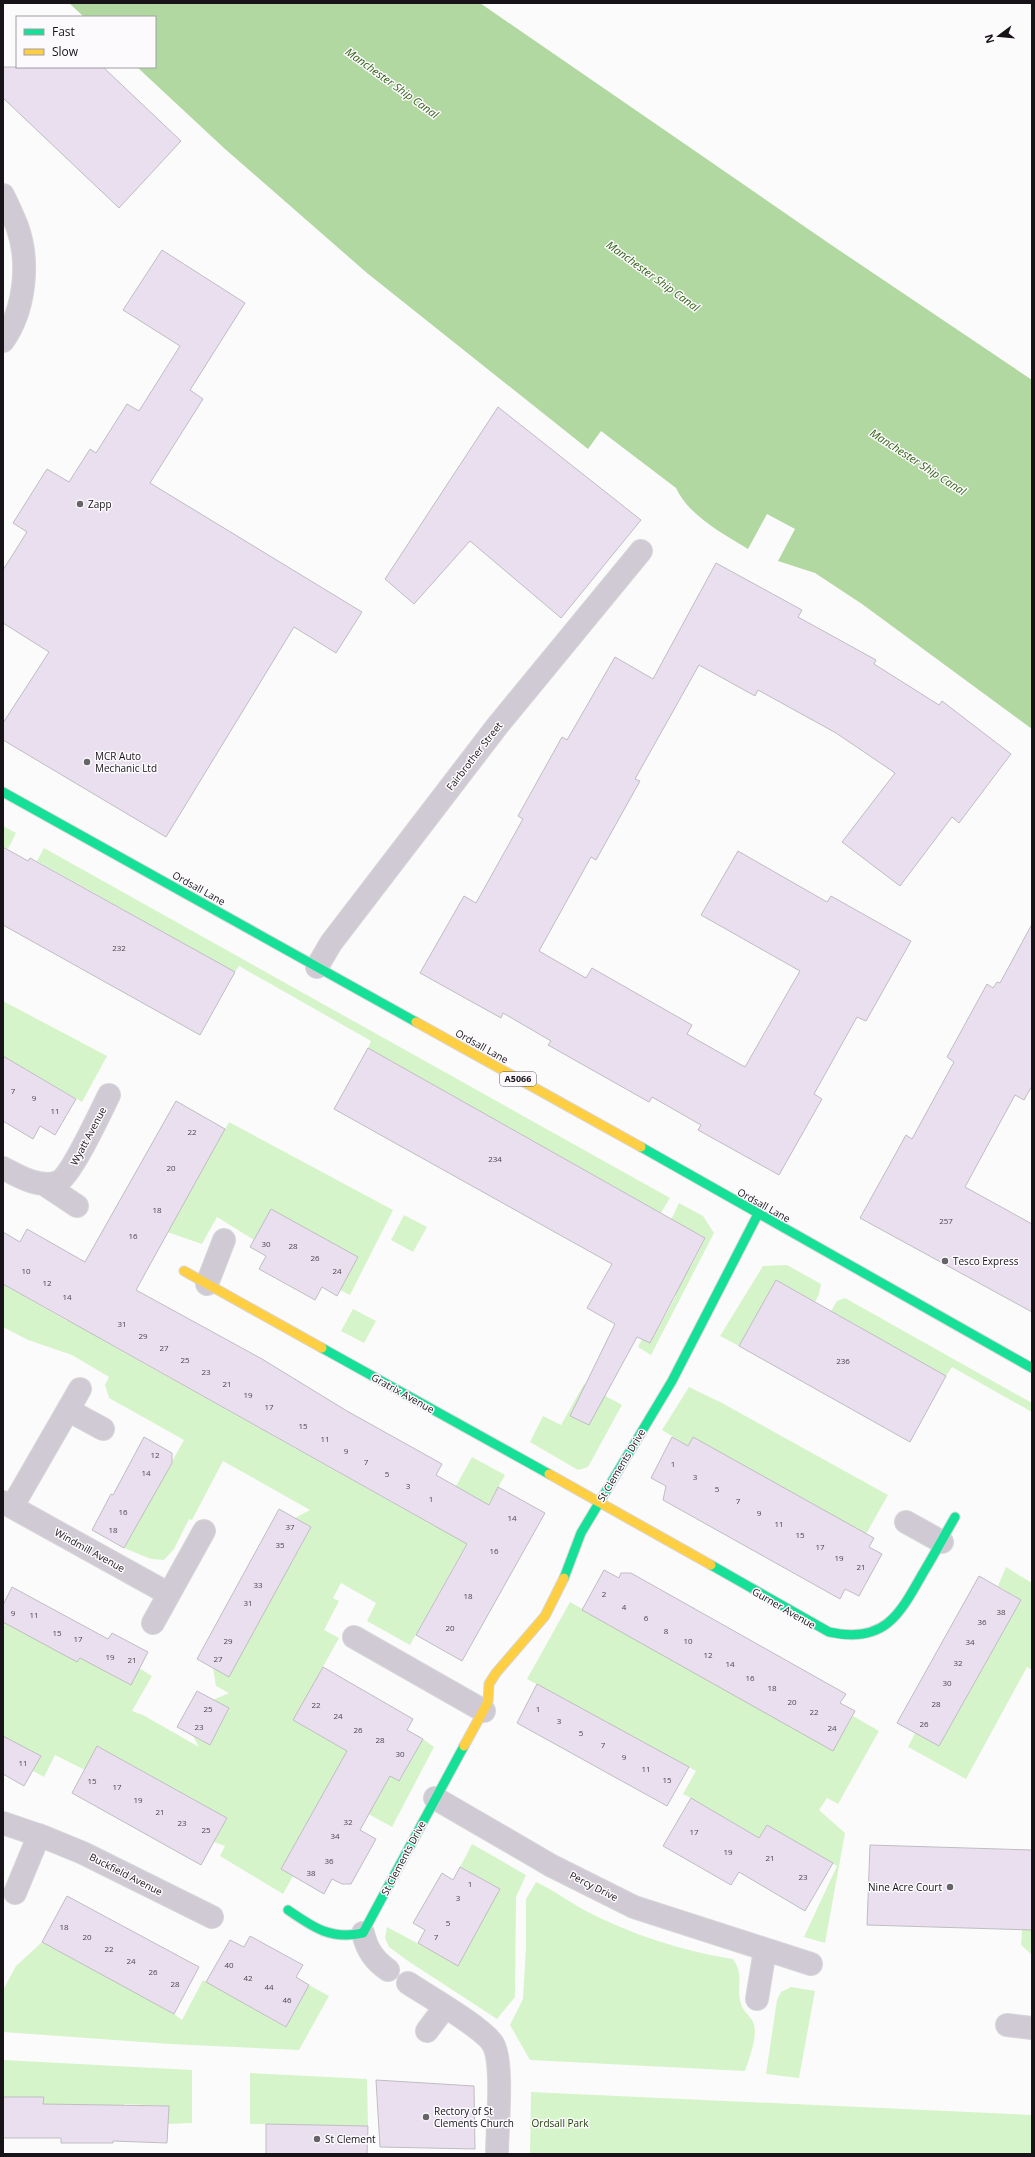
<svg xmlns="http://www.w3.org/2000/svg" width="1035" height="2157" viewBox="0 0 1035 2157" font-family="'Open Sans',sans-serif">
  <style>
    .green { fill: #d6f4c9 }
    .water { fill: #b2d8a1 }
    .building { fill: #e9dfef; stroke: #bfbdc1 }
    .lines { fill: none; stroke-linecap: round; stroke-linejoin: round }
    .street-casing { stroke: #d7d6d8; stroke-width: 24 }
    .fast-casing { stroke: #d7d6d8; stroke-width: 11 }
    .slow-casing { stroke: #d7d6d8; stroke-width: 11 }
    .street { stroke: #d0cad4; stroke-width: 22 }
    .fast { stroke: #16e098; stroke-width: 9 }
    .slow { stroke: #ffcf43; stroke-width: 9 }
    .poi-dot { fill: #676468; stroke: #fcfafd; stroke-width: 1.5 }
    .labels { text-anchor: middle; stroke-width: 3; stroke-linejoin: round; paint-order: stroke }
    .number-label { font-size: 8px; fill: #4c464e }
    .shield { fill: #fcfafd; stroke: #5c585d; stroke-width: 1 }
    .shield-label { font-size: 9px; font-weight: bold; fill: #171319 }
    .poi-label { font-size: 10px; fill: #171319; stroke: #fcfafd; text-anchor: start }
    .street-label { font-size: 10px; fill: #171319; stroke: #fcfafd }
    .park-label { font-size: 10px; fill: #173a02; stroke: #fcfafd }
    .water-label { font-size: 11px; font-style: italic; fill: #2f6111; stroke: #fcfafd }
  </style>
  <rect width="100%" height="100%" fill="#fcfbfc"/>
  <path class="green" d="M3,826L16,833L8,849L3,846Z
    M44,848L670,1198L661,1213L368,1048L371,1041L239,966L235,972L37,861Z
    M3,1001L107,1056L82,1102L3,1056Z
    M229,1122L393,1210L350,1295L340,1290L358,1257L271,1209L254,1240L217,1217L202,1244L167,1232Z
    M679,1203L703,1216L714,1233L651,1355L638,1347L642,1339L650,1343L676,1296L668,1291L684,1263L691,1266L705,1239L671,1220Z
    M404,1215L427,1227L413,1252L391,1240Z
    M787,1265L821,1284L819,1294L815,1302L776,1280L739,1346L720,1336L763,1266Z
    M3,1284L67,1321L87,1285L100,1339L434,1526L472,1457L505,1475L410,1645L367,1621L376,1603L341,1583L333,1598L339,1601L324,1630L339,1638L293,1720L399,1781L423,1739L434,1747L392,1827L325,1790L281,1869L293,1876L283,1894L220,1856L225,1846L214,1842L227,1818L119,1758L85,1770L55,1755L44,1777L33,1771L40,1756L3,1736V1622L77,1662L86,1647L95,1666L130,1685L139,1668L152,1676L132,1711L143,1715L199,1747L193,1736L210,1745L229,1709L213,1700L229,1693L216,1686L213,1668L229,1677L275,1555L292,1563L311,1527L295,1518L310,1510L223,1461L192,1520L189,1519L174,1549L164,1560L151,1559L124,1548L184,1440L109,1398L105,1385L109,1377L72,1355L28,1340L3,1327Z
    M845,1298L1032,1403V1412L952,1367L946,1376L831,1311L837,1301Z
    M353,1309L376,1321L364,1343L341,1331Z
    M584,1384L622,1405L588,1467L578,1470L530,1442L543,1416L561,1425Z
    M689,1387L722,1403L888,1495L866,1534L688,1446L662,1430Z
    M1006,1567L1032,1583V1670L1027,1667L966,1779L908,1747L915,1733L939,1746L1021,1600L998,1586Z
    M570,1602L833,1750L853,1716L879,1731L838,1804L827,1798L819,1810L845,1833L825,1943L804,1937L837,1866L767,1825L759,1838L691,1798L683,1794L696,1771L527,1679Z
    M472,1844L526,1875L516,1897L515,1997L497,2019L408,1961L389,1947L385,1938L387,1927L458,1965L500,1889L460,1867Z
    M536,1882C554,1890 569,1902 586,1911C633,1935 682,1951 733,1959C744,1975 737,1983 740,2000C742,2010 747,2013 752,2020C760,2032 749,2059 745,2071L530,2060L510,2025L523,1999L526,1946V1899Z
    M1022,1930H1032V1955L1021,1945Z
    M42,1942L174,2014L182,2020L203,1980L285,2027L309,1985L329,1996L299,2050L170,2044L3,2032V1990L16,1966Z
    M791,1987L815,1991L799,2078L766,2074L777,2000L781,1992Z
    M3,2060L192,2070V2123L168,2124V2106L124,2104L123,2122L113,2105H61L43,2120V2097H3Z
    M250,2073L367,2079L368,2126L250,2124Z
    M531,2092L1032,2115V2154H530Z"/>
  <path class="water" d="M69,3H480L827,242L1032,380V729L862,604L815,573L778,561L795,529L767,514L748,549C722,533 689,516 676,488L601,431L588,449L367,273L225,149L137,67H155V17H84Z"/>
  <path class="building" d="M3,67H103L181,141L119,208L3,98Z
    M162,250L245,303L190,390L203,399L150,483L362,612L336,653L294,627L166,837L3,740V723L49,652L3,623V570L27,532L13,523L47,469L69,482L90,449L96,453L127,404L139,411L180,346L123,310Z
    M498,407L641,520L561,618L470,541L414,604L385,579Z
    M716,563L802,610L798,617L876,660L874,664L939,705L942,701L1011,754L959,823L952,817L900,886L842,842L895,773L836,733L758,690L755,696L699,665L635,779L640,781L596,860L591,857L539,951L586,978L592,968L692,1025L687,1034L745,1067L800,971L701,915L738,851L827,902L831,896L911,941L866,1021L857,1017L814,1094L822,1099L779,1175L698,1130L701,1125L652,1097L649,1102L548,1045L551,1041L503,1013L501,1018L420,973L464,896L476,903L523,819L518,816L562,737L567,740L615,657L653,679Z
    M3,847L28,861L30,858L235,972L200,1035L3,925Z
    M1032,924V1086L1024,1100L1015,1095L965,1187L1032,1224V1312L860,1218L906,1135L912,1139L954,1062L947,1057L987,984L993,988L997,982L1000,983Z
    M368,1048L705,1238L650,1343L637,1337L589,1425L570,1416L615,1324L587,1308L612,1264L334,1109Z
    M3,1056L76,1099L55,1135L40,1126L33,1139L3,1121Z
    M176,1101L225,1129L136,1290L262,1359L347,1411L442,1464L436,1475L489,1505L498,1487L545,1513L462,1661L416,1635L467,1544L3,1284V1232L20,1242L27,1229L85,1262Z
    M271,1209L358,1257L337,1296L322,1287L315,1300L259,1269L266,1256L250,1247Z
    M776,1280L946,1376L910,1442L739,1346Z
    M144,1437L172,1453V1463L124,1548L92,1530L111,1494L113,1495Z
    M672,1437L688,1446L693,1437L874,1538L869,1547L882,1554L859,1596L845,1589L840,1599L663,1500L666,1486L651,1478Z
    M279,1509L311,1527L229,1677L197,1659Z
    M604,1570L619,1578L621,1573H631L846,1694L840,1703L855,1711L833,1751L582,1610Z
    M979,1576L1021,1600L939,1746L897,1723Z
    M12,1587L108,1639L112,1633L148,1652L131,1685L80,1658L77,1662L3,1622V1605Z
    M323,1667L413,1719L407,1730L423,1739L399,1781L390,1776L360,1830L376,1839L351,1884H342L332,1879L324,1894L281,1869L347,1751L293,1720Z
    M537,1684L689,1767L667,1806L517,1723Z
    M197,1691L229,1708L210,1745L177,1727Z
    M3,1736L41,1756L24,1786L3,1774Z
    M97,1746L227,1818L201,1865L72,1793Z
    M691,1798L759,1838L767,1825L833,1863L805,1911L739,1872L731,1885L663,1846Z
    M870,1845L1032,1850V1930L867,1925Z
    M460,1867L500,1889L458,1966L418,1943L425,1930L413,1923L442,1873L453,1880Z
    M67,1896L199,1967L174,2014L42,1942Z
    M250,1936L303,1965L296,1977L309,1985L286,2027L206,1982L230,1940L244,1947Z
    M376,2080L474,2086L475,2149L380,2147Z
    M3,2097H44L43,2104L169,2106L167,2143L113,2141V2143H61V2138H3Z
    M266,2124L368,2126L367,2154H266Z"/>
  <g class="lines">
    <defs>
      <path id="street" d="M3,195C8,205 13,216 17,226C30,262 25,310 3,341
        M317,967L331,943L498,725L641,551
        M3,1168C18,1176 40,1189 58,1182C71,1176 101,1111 109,1095
        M44,1184L77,1206
        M207,1284L224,1240
        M68,1410L103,1429
        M3,1502L169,1594
        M12,1507L80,1389
        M906,1522L942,1542
        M153,1623L204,1531
        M354,1637L484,1711
        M435,1798L552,1866L634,1907L811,1964
        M3,1823L44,1837L83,1853L212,1917
        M15,1893L39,1835
        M363,1933C367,1950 374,1960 388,1970
        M408,1983C426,1995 484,2028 493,2044C504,2063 497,2129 497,2154
        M757,1999L765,1950
        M1007,2025L1032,2028
        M427,2031L445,2007"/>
      <path id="fast" d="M3,792L416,1022
        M641,1147L1032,1368
        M322,1348L549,1474
        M711,1565L829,1632C884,1644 899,1616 923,1573C934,1555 944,1536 955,1517
        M564,1578L581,1533L672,1381L758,1214
        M288,1910C314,1928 331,1940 363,1933L464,1746"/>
      <path id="slow" d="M416,1022L641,1147
        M184,1271L322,1348
        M549,1474L711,1565
        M464,1746L488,1702L489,1684L496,1673L545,1616L564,1578"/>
    </defs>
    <use href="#street" class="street-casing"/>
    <use href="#fast" class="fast-casing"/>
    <use href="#slow" class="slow-casing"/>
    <use href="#street" class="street"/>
    <use href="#fast" class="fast"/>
    <use href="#slow" class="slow"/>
  </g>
  <g class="poi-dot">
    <circle cx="80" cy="504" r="4"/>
    <circle cx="87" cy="762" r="4"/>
    <circle cx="945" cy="1261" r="4"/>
    <circle cx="950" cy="1887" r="4"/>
    <circle cx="426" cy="2117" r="4"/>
    <circle cx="317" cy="2139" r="4"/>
  </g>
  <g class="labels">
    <g class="number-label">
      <text x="119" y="951">232</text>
      <text x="13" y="1094">7</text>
      <text x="34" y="1101">9</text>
      <text x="55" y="1114">11</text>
      <text x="192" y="1135">22</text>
      <text x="495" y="1162">234</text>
      <text x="171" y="1171">20</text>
      <text x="157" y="1213">18</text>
      <text x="946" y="1224">257</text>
      <text x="133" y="1239">16</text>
      <text x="266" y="1247">30</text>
      <text x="293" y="1249">28</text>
      <text x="315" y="1261">26</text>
      <text x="26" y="1274">10</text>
      <text x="337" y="1274">24</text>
      <text x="47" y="1286">12</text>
      <text x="67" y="1300">14</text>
      <text x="122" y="1327">31</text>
      <text x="143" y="1339">29</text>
      <text x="164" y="1351">27</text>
      <text x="185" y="1363">25</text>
      <text x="843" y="1364">236</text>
      <text x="206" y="1375">23</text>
      <text x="227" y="1387">21</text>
      <text x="248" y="1398">19</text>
      <text x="269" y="1410">17</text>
      <text x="303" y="1429">15</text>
      <text x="325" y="1442">11</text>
      <text x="346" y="1454">9</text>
      <text x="155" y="1458">12</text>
      <text x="366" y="1465">7</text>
      <text x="673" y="1467">1</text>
      <text x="146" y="1476">14</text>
      <text x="387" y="1477">5</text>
      <text x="695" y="1480">3</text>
      <text x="408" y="1489">3</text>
      <text x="717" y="1492">5</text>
      <text x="431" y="1502">1</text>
      <text x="738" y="1504">7</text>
      <text x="123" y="1515">16</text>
      <text x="759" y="1516">9</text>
      <text x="512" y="1521">14</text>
      <text x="779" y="1527">11</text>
      <text x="290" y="1530">37</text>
      <text x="113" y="1533">18</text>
      <text x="800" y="1538">15</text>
      <text x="280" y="1548">35</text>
      <text x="820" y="1550">17</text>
      <text x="494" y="1554">16</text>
      <text x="839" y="1561">19</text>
      <text x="861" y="1570">21</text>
      <text x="258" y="1588">33</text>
      <text x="604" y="1597">2</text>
      <text x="468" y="1599">18</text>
      <text x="248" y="1606">31</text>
      <text x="624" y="1610">4</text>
      <text x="1001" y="1615">38</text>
      <text x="13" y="1616">9</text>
      <text x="34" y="1618">11</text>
      <text x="646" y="1621">6</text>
      <text x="982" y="1625">36</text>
      <text x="450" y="1631">20</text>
      <text x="666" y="1634">8</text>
      <text x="57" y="1636">15</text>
      <text x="78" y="1642">17</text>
      <text x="228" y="1644">29</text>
      <text x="688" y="1644">10</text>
      <text x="970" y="1645">34</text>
      <text x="708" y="1658">12</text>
      <text x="110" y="1660">19</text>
      <text x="218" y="1662">27</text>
      <text x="132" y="1663">21</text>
      <text x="958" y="1666">32</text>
      <text x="730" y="1667">14</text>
      <text x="750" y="1681">16</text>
      <text x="947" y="1686">30</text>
      <text x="772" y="1691">18</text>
      <text x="792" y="1705">20</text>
      <text x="936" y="1707">28</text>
      <text x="316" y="1708">22</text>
      <text x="208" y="1712">25</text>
      <text x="538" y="1712">1</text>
      <text x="814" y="1715">22</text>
      <text x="338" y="1719">24</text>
      <text x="559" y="1724">3</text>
      <text x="924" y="1727">26</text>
      <text x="199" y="1730">23</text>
      <text x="832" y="1731">24</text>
      <text x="358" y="1733">26</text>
      <text x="581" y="1736">5</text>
      <text x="380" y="1743">28</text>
      <text x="603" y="1748">7</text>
      <text x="400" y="1757">30</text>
      <text x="624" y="1760">9</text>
      <text x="23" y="1766">11</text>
      <text x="646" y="1772">11</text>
      <text x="667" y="1783">15</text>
      <text x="92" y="1784">15</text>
      <text x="117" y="1790">17</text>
      <text x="138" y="1803">19</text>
      <text x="160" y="1815">21</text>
      <text x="348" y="1825">32</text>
      <text x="182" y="1826">23</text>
      <text x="206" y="1833">25</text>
      <text x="694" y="1835">17</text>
      <text x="335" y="1839">34</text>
      <text x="728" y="1855">19</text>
      <text x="770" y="1861">21</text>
      <text x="329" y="1864">36</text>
      <text x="311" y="1876">38</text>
      <text x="803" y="1880">23</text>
      <text x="470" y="1887">1</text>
      <text x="458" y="1901">3</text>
      <text x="448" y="1926">5</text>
      <text x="64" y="1930">18</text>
      <text x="87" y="1940">20</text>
      <text x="436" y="1940">7</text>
      <text x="109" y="1952">22</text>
      <text x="131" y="1964">24</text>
      <text x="229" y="1968">40</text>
      <text x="153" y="1975">26</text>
      <text x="248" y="1981">42</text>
      <text x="175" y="1987">28</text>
      <text x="269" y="1990">44</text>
      <text x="287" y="2003">46</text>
    </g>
    <rect class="shield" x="500" y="1072" width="36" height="14" rx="3"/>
    <g class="shield-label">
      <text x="518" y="1082">A5066</text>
    </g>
    <g class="poi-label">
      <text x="88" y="508">Zapp</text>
      <text x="95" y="760">MCR Auto<tspan x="95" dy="12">Mechanic Ltd</tspan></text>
      <text x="953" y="1265">Tesco Express</text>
      <text x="942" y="1891" text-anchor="end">Nine Acre Court</text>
      <text x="434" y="2115">Rectory of St<tspan x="434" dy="12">Clements Church</tspan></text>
      <text x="325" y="2143">St Clement</text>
    </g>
    <g class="street-label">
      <text transform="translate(474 756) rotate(-52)" y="4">Fairbrother Street</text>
      <text transform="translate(199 888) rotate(29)" y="4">Ordsall Lane</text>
      <text transform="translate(482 1046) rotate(29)" y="4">Ordsall Lane</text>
      <text transform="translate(88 1136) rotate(-62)" y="4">Wyatt Avenue</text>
      <text transform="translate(764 1205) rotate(29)" y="4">Ordsall Lane</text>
      <text transform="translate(403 1393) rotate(29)" y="4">Gratrix Avenue</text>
      <text transform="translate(621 1465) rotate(-59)" y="4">St Clements Drive</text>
      <text transform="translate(90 1550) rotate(29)" y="4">Windmill Avenue</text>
      <text transform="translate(784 1608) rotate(30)" y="4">Gurner Avenue</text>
      <text transform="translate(403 1858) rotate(-62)" y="4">St Clements Drive</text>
      <text transform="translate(126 1874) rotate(27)" y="4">Buckfield Avenue</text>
      <text transform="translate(594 1886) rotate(27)" y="4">Percy Drive</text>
    </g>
    <g class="park-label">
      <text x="560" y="2127">Ordsall Park</text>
    </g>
    <g class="water-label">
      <text transform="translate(392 83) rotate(36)" y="4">Manchester Ship Canal</text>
      <text transform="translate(653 276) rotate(36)" y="4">Manchester Ship Canal</text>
      <text transform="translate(918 462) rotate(33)" y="4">Manchester Ship Canal</text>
    </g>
  </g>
  <rect width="1035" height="2157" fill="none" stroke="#171319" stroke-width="8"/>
  <rect x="16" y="16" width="140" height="52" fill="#fcfafd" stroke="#a09ea2"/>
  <rect x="24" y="29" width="20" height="6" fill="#16e098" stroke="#a09ea2"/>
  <text x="52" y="36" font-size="12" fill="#171319">Fast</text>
  <rect x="24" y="49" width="20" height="6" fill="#ffcf43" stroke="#a09ea2"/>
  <text x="52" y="56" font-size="12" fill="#171319">Slow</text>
  <g transform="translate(999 36) rotate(254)" stroke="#fcfafd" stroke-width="3" paint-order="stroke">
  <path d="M0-3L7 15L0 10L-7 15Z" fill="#171319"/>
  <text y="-6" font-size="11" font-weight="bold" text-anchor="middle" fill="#171319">N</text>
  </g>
</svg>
